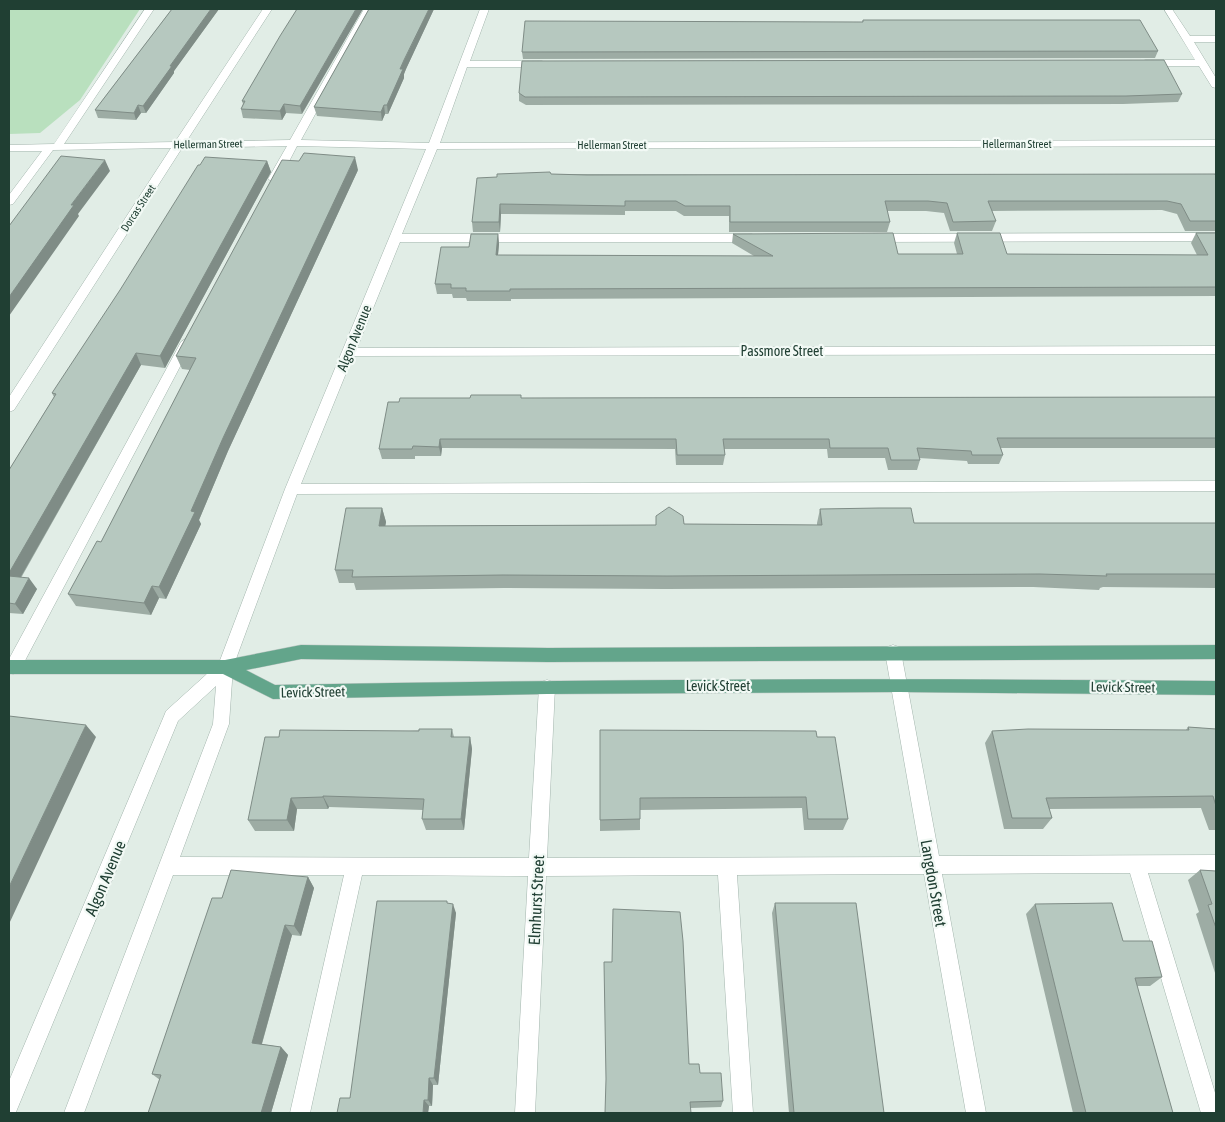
<svg xmlns="http://www.w3.org/2000/svg" width="1225" height="1122" viewBox="0 0 1225 1122" font-family="'Asap Condensed',sans-serif">
  <style>
    .green { fill: #b9e0be }
    .lines { fill: none; stroke-linecap: round; stroke-linejoin: round }
    .minor-casing { stroke: #a3b5ad; stroke-width: 1 }
    .major-casing { stroke: #c1c9c6; stroke-width: 1 }
    .minor { fill: #fff; fill-rule: evenodd }
    .major { fill: #63a58b; fill-rule: evenodd }
    .wall { fill: #9daca4 }
    .shaded-wall { fill: #7f8c86 }
    .building { fill: #b6c8bf; stroke: #7f8c86 }
    .labels { text-anchor: middle; stroke-width: 4.5; stroke-linejoin: round; paint-order: stroke }
    .far-street-label { font-size: 11px; fill: #203f33; stroke: #f2f9f5 }
    .street-label { font-size: 14px; fill: #203f33; stroke: #f2f9f5 }
    .near-street-label { font-size: 16px; fill: #203f33; stroke: #f2f9f5 }
  </style>
  <rect width="100%" height="100%" fill="#e1ede6"/>
  <path class="green" d="M9,9H140L80,100L40,133L9,134Z"/>
  <g class="lines">
    <defs>
      <path id="minor" d="M145,9H154L64,144L175,142L263,9H272L186,142L290,140L364,9H373L301,140L429,143L480,9H489L470,61H542L547,64L542,67H467L440,143L1216,140V146L437,149L402,234H752L758,238L752,242H400L357,348L1216,346V354L353,356L301,484L1216,481V491L297,494L233,667L229,724L180,857L529,858L539,687L541,682L547,680L553,682L555,687L547,858L921,857L885,652L887,647L893,645L899,647L901,652L939,856L1216,855V873H1148L1216,1096V1113H1201L1130,873L942,874L986,1113H966L924,874L737,875L753,1113H733L718,875L546,876L535,1113H515L528,876L362,875L310,1113H290L344,875H173L84,1113H64L213,724L216,686L178,721L16,1112L9,1113V1081L164,716L166,711L219,663L285,489L426,149L297,146L280,179L274,182L268,179L287,146L182,148L14,410L9,412V397L171,148L53,150L13,204L9,205V195L42,151H9V145L54,144Z
        M1164,9H1172L1190,36H1216V42H1194L1216,78V88L1212,87L1199,66H1145L1140,63L1145,60H1195Z
        M1216,233V241L873,242L867,238L873,234Z
        M187,338L193,342L19,672L13,674L9,672V659L181,342Z"/>
      <path id="major" d="M301,645L548,648L1216,645V659L548,662L301,659L246,670L275,685C589,679 902,678 1216,681V695L899,692L547,694L273,699L223,674H9V660H225Z"/>
    </defs>
    <use href="#minor" class="minor-casing"/>
    <use href="#major" class="major-casing"/>
    <use href="#minor" class="minor"/>
    <use href="#major" class="major"/>
  </g>
  <path class="wall" d="M172,9H219L174,71V73L146,113H141L136,120L98,118L95,110Z
    M297,9L302,114L286,113L282,120L243,118L241,109L243,104L242,101Z
    M369,9H434L406,69L404,74V78L388,114H385L382,121L317,116L314,107Z
    M863,20L1158,51L1155,58L523,59L522,52L862,22Z
    M519,93L1182,94L1178,102L1123,104L526,105L519,101Z
    M267,161L271,172L165,368L141,365L21,578L37,589L23,614L9,613V470L54,397L52,393Z
    M358,170L228,451L199,520L201,524L166,599L159,598L151,615L76,606L68,594L101,542L190,370L182,369L176,356Z
    M551,174L1216,176V231H1185L1177,214L1162,210L992,211L996,221L992,231H950L944,213L926,211H887L890,222L887,232H729V216H684L676,211H625V215L501,214L500,232H473L472,222L497,177Z
    M957,233L1007,254L1197,255L1191,243L1196,233H1216V296L511,299V301H467L466,298H453L452,294H437L435,284L469,247L498,234L499,244L498,255L754,256L732,243L733,234L898,254H957L954,243Z
    M1216,397V448H1001L1003,455L999,464H968L967,461L919,458L920,460L917,470H888L885,458H828L827,449H724L725,455L723,465H676L675,449L442,448L441,456H415V459H382L379,449L399,402L470,398Z
    M382,508L386,522L385,526L656,525V516L684,524L817,525V523L820,509L914,523H1216V588L1103,587L1100,588L1099,590L1033,587L666,589L504,588L356,590L354,583H339L335,570Z
    M1188,727L1216,729V830H1209L1201,808L1049,809L1052,818L1043,829H1004L985,743L992,731L1186,730Z
    M452,729L454,737H470L472,749L464,830H426L422,819L423,810L329,807L328,809H297L294,831H255L248,820L279,737Z
    M600,730L817,737L848,819L843,830H804L802,808L640,810V830L600,831Z
    M1200,870L1216,871V976L1196,914L1199,912L1188,880Z
    M308,877L314,888L301,936L292,935L262,1044L281,1047L288,1055L271,1113H148L160,1080L152,1074L222,898Z
    M448,903L456,913L438,1085H433L432,1106H429L428,1113H337L350,1098Z
    M775,903L884,1113H789L772,913Z
    M1035,904L1123,941L1162,977L1150,986H1137L1173,1113H1073L1026,914Z
    M612,962L689,1064L700,1073L723,1101L721,1107L691,1108Z"/>
  <path class="shaded-wall" d="M211,9H219L174,71V73L146,113L143,106L170,66Z
    M356,9H363L302,114L300,106Z
    M429,9H434L406,69L404,74V78L388,114L387,105L400,69Z
    M284,104L286,113L282,120L280,111Z
    M138,105L141,113L136,120L134,113Z
    M384,105L385,114L382,121L381,112Z
    M355,157L358,170L228,451L199,520L201,524L166,599L159,587L191,511L223,438Z
    M105,160L110,171L78,214L79,216L9,316V297L71,205Z
    M267,161L271,172L165,368L160,356Z
    M500,204L501,214L500,232L499,222Z
    M498,234L499,244L497,265L496,255Z
    M136,353L141,365L15,587L9,579V573Z
    M440,439L442,448L441,456L439,447Z
    M382,508L386,522L383,539L379,526Z
    M29,578L37,589L23,614L15,604Z
    M152,586L159,598L151,615L144,603Z
    M86,725L96,737L9,924V887Z
    M470,737L472,749L464,830L461,819Z
    M323,796L329,807L328,809L323,797Z
    M291,798L297,809L294,831L287,820Z
    M308,877L314,888L301,936L294,926Z
    M453,904L456,913L438,1085L434,1078Z
    M285,925L292,935L260,1050L252,1043Z
    M281,1047L288,1055L271,1113H261Z
    M429,1078L433,1085L432,1106L428,1100Z
    M424,1100L429,1106L428,1113H423Z"/>
  <path class="building" d="M172,9H211L170,66H172L143,106L138,105L134,113L95,110Z
    M297,9H356L300,106L284,104L280,111L241,109L245,101H242L280,36Z
    M369,9H429L404,60L400,69H403L387,105H384L381,112L314,107Z
    M863,20H1140L1158,51L522,52L525,21L863,22Z
    M1164,60L1182,94L1126,96L525,97L519,93L522,61Z
    M304,153L355,157L223,438L191,511L195,512L159,587L152,586L144,603L68,594L97,541L101,542L196,358L176,356L282,160L299,161Z
    M61,156L105,160L71,205H74L9,297V226Z
    M205,157L267,161L160,356L136,353L9,573V470L56,394L52,393L120,290L198,165H200Z
    M550,172L551,174L587,175L1215,174L1216,176V221H1190L1181,204L1167,201H988L996,221L953,222L947,203L928,201H885L890,222H730V206H685L676,201H625V206L500,204L499,222H472L477,178L497,177V174Z
    M893,233L898,254H963L957,233H1000L1007,254L1208,255L1196,233H1216V287L510,289V291H466V288H451V284H435L441,247H469L471,234H498L496,255L773,256L733,234Z
    M471,395H521V398L1216,397V438H997L1003,455H972L971,451L917,448L920,460H891L888,448H830L829,439H723L725,455H677L676,439H440L439,447L413,446L412,449H379L388,402H399L400,398H470Z
    M669,507L683,516L684,524L822,525L820,509L879,508H911L914,523H1216V574H1106L1107,576L1040,574L667,576L503,575L352,577L353,570H335L346,508H382L379,526L656,525V516Z
    M9,576L29,578L15,604L9,603Z
    M9,716L86,725L9,887Z
    M1188,727L1216,729V806L1213,796L1046,798L1052,818H1012L992,731L1028,729L1189,730Z
    M419,729H452L451,737H470L461,819H422L424,799L323,796V797L291,798L287,820H248L265,737H279L280,730L419,731Z
    M600,730L816,731L817,737H835L848,819H808L806,797L640,798V819L600,820Z
    M231,870L308,877L294,926L285,925L252,1043L281,1047L261,1113H148L161,1075L152,1074L212,898H222Z
    M1200,870L1216,871V928L1208,905L1212,904Z
    M377,901H447V903L453,904L434,1078H429L428,1100H424L423,1113H337L340,1098H350Z
    M775,903H856L884,1113H794Z
    M1112,903L1123,941H1152L1162,977L1135,978L1173,1113H1086L1035,904Z
    M613,909L680,912L683,941L689,1064H699L700,1073H721L723,1101L690,1102L691,1113H605L606,1079L604,962H612Z"/>
  <g class="labels">
    <g class="far-street-label">
      <text transform="translate(208 144) rotate(-1)" y="4">Hellerman Street</text>
      <text x="1017" y="148">Hellerman Street</text>
      <text x="612" y="149">Hellerman Street</text>
      <text transform="translate(138 208) rotate(-57)" y="4">Dorcas Street</text>
    </g>
    <g class="street-label">
      <text transform="translate(354 338) rotate(-68)" y="5">Algon Avenue</text>
      <text x="782" y="356">Passmore Street</text>
      <text x="718" y="691">Levick Street</text>
      <text transform="translate(1123 687) rotate(1)" y="5">Levick Street</text>
      <text transform="translate(313 692) rotate(-1)" y="5">Levick Street</text>
    </g>
    <g class="near-street-label">
      <text transform="translate(105 878) rotate(-67)" y="6">Algon Avenue</text>
      <text transform="translate(934 883) rotate(80)" y="6">Langdon Street</text>
      <text transform="translate(536 900) rotate(-87)" y="6">Elmhurst Street</text>
    </g>
  </g>
  <rect width="1225" height="1122" fill="none" stroke="#203f33" stroke-width="20"/>
</svg>
